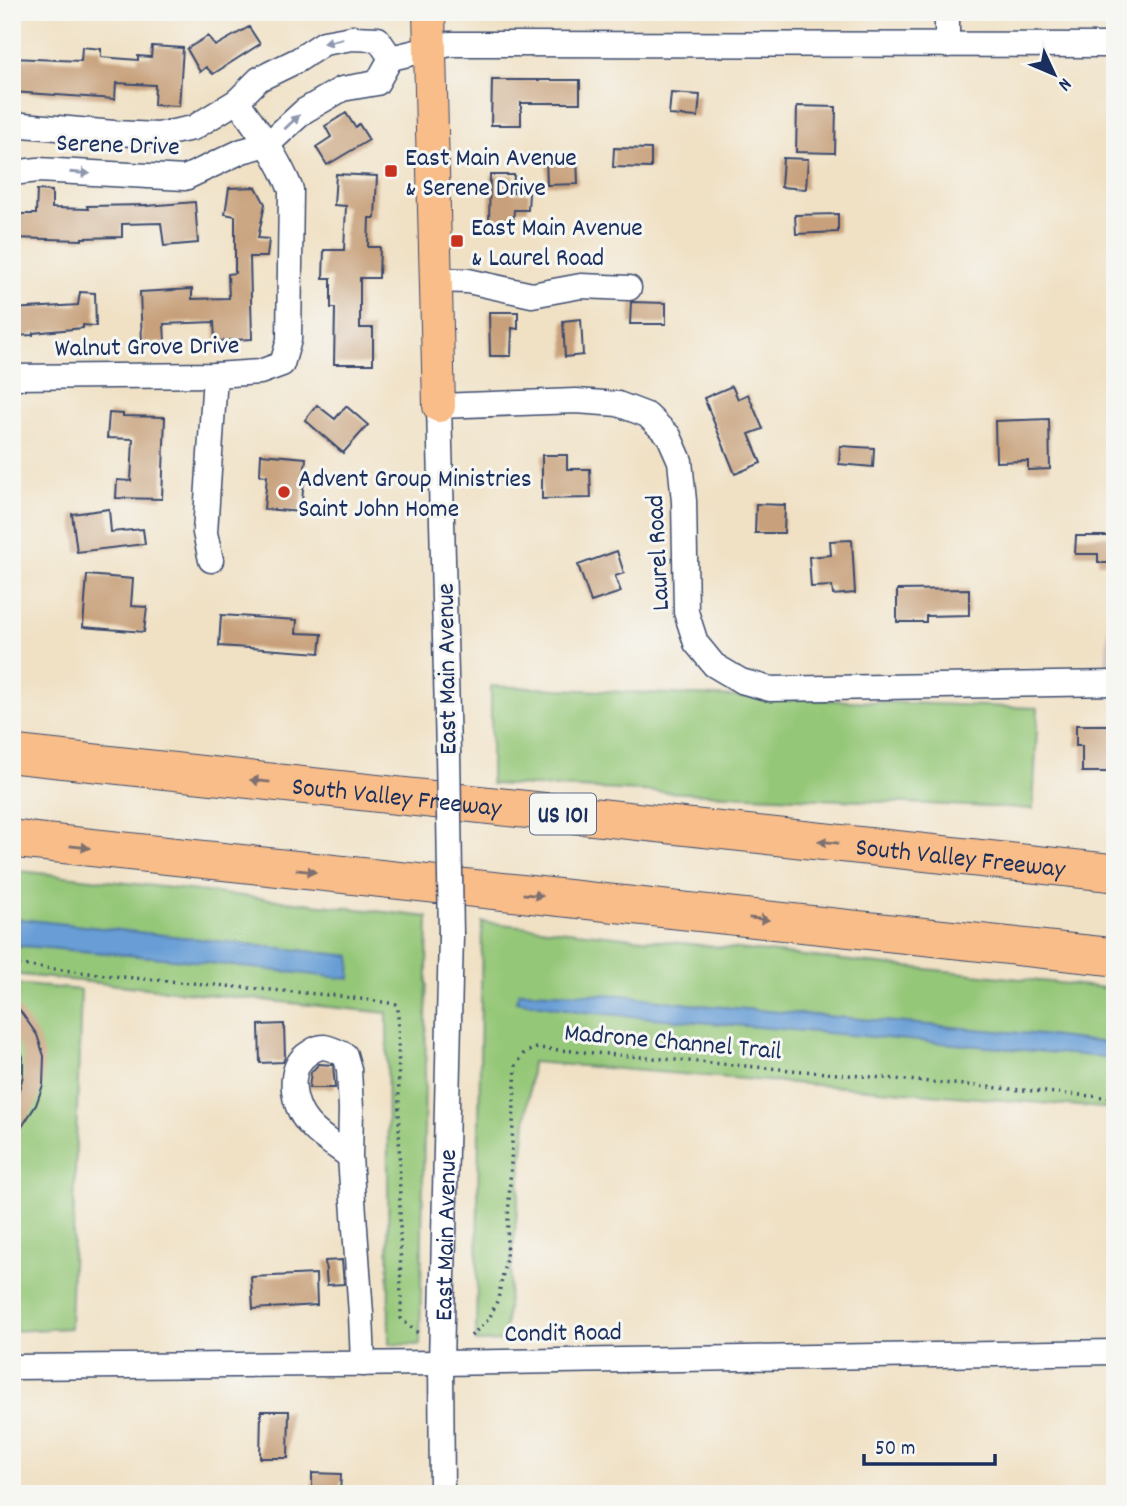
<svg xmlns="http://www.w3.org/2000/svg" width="1127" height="1506" viewBox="0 0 1127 1506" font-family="Dekko,sans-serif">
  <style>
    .industrial { fill: #d0c0bc }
    .green { fill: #95c778; stroke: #587b6b; stroke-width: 2 }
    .water { fill: #689ed5; stroke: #42669a; stroke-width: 2 }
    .building { fill: #c8a17b }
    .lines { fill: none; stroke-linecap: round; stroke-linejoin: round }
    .minor-casing { stroke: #3b4a6d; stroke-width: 27 }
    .major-casing { stroke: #3b4a6d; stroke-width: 34 }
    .highway-casing { stroke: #3b4a6d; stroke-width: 39 }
    .path { stroke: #3b4a6d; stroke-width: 3.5; stroke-dasharray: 2 5; stroke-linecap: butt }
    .minor { stroke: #fff; stroke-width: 24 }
    .major { stroke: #f8bd88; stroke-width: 32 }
    .highway { stroke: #f8bd88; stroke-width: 37 }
    .minor-bridge-casing { stroke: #3b4a6d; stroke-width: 27; stroke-linecap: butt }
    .minor-bridge { stroke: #fff; stroke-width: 24 }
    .oneway { fill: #8d97ae }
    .oneway2 { fill: #7e6f71 }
    .poi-dot { fill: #c8321e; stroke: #f6f6f2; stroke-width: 2.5 }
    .labels { text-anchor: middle; stroke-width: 6; stroke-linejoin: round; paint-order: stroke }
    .shield { fill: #f6f6f2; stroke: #5d6b8a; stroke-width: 2 }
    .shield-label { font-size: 24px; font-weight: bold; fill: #1b2f5e }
    .street-label { font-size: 26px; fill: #1b2f5e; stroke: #f6f6f2 }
    .poi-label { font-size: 26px; fill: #1b2f5e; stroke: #f6f6f2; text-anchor: start }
  </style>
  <rect width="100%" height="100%" fill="#f6f6f2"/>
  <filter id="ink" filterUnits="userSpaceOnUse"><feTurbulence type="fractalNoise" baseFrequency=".0143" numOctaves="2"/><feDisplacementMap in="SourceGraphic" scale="14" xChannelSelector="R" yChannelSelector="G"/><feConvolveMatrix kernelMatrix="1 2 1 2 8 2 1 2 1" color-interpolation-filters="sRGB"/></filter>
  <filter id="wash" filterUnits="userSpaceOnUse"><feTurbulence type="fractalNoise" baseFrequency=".00686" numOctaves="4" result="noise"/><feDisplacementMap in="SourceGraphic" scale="28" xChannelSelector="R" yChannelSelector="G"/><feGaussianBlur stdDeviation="1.57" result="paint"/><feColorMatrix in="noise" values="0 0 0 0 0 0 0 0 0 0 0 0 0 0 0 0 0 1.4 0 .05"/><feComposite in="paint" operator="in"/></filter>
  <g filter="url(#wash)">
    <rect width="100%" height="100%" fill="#f0e1c5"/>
    <path class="industrial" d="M1115,500V669H1105Z"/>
    <path class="green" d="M491,686L715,696L1038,708L1033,809L491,784Z
      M12,870L428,917L420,1345L389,1344L387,1013L12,974Z
      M482,922L1115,989V1109L532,1062L504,1341L476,1342Z
      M12,984L81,990L70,1328L12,1331Z"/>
    <path class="water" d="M12,918L351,956L350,979L174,959L12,945Z
      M519,992L623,995L689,1004L1032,1034L1115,1044V1058L584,1012L516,1001Z"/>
    <g id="blocks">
      <path class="building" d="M249,27L260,44L213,74L206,67L200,72L187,49L208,36L215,46Z
        M152,46L183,48L179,106L154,105L155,85L116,83L115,99L12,92V58L81,61L82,47L101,49V57L138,60V56L151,57Z
        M492,80H580V103H521V125H491Z
        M671,93L700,95L698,117L669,115Z
        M797,106L836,107L835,153L796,152Z
        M346,113L355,127L359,124L369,140L327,165L316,147L331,137L325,126Z
        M614,148L651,149V168L613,167Z
        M577,156L578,184L547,185L546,157Z
        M783,158L808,159L806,189L781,187Z
        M336,174L377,176L375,218H369L368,247H380L379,278H360V328H373V364H334L335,308H331V278H323L324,250H344L346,206L334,205Z
        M490,175H514L513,193H529L528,210H514L513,224L489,223Z
        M256,187L265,204L258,238L269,239L267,257H250L252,339L215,341L214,322L164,324L165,342L142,343L140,292L192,289V299L229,298L228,274L235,273V216L225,214L229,188Z
        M37,190L52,191V208L88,209L87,206L147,205V206L195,202L198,243L164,246L161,223L122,224V237L82,238V240L12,238V214H36Z
        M838,214V232L796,234L795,215Z
        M80,292L95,293L96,326L83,325V328L33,333V335L12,336V309L78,305Z
        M631,302L666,303V324H630Z
        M489,312H518V329L512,328L511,356H490Z
        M581,319L583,355L565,357L563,321Z
        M732,386L738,399L748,394L763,429L749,434L761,463L735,474L704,398Z
        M317,405L335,419L346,406L368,425L343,453L305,420Z
        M109,413L123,414V416L165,417L162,499L116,498L117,480L131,481L133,439L107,438Z
        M1049,419L1050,469L1028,470V461L996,462L995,421Z
        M840,446L874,448L873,467L839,464Z
        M261,454L306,458L301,512L264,509L267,476L260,475Z
        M542,455H567V469H590L591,498L542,499Z
        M756,504L785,505L784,533H755Z
        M109,509L111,532L143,529L145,544L77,552L72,514Z
        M1076,536H1115V563H1098V554H1075Z
        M852,540L855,593L833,595L832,586L811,587L809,557L831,555L830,541Z
        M617,551L624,573L615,576L621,592L591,602L578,565Z
        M87,575L133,579L131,606L147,607L144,632L83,627Z
        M969,589V615L926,616V622H897V590Z
        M221,615L297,620L296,633L322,634L320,653L219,646Z
        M1076,725H1115V772H1082V746H1076Z
        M12,999L37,1035L44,1056L43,1085L36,1105L12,1142V1103L17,1096L23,1076V1057L16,1039L12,1036Z
        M284,1024L285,1057L283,1062L260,1063L259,1025Z
        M319,1064L333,1065L335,1088H309L311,1072Z
        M342,1260L344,1284L327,1285L325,1261Z
        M316,1274L317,1305L253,1309L251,1277Z
        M261,1411H289L288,1458H260Z
        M312,1473L341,1474L340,1494H312Z"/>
    </g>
  </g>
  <g filter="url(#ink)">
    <use href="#blocks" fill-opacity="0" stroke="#3b4a6d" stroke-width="2"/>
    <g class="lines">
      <defs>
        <g id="minor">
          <path d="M947,45V12"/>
          <path d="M12,124L114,133L158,135L193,128L237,101L259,79L298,60L324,43L352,38L378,39L391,58"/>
          <path d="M12,173L38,170L185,178L242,151L268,144L304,111L342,89L377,83L391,58L450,44L1115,45"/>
          <path d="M435,280L468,281L532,295L581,286L629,288"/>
          <path d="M12,377L215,375L260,372L282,364L289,340L291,190C278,157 258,130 237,101"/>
          <path d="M211,560L205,533L215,375"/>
          <path d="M448,752L439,406L576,401L618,404L647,415L669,436L680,461L684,501L686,612L696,643L714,665L741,681L770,689L1115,683"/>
          <path d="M350,1157C334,1144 311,1132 301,1113C291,1094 289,1065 309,1053C313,1050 319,1047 324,1047C331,1048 339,1052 345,1055L349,1069L351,1109L350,1157L361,1314L363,1364"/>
          <path d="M12,1367L441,1363L1115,1352"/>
          <path id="s1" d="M442,1494L441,1363L451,935"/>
        </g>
        <path id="major" d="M429,12L439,406"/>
        <g id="highway">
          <path id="s2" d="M12,754L1115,873"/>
          <path d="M12,839L1115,957"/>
        </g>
      </defs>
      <use href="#minor" class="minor-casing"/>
      <use href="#major" class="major-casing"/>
      <use href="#highway" class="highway-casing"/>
      <path class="path" d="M12,964L123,977L340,996L396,1004L398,1008L401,1319L418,1333
        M471,1336L489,1319L498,1299L506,1259L516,1066L524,1053L537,1048L1115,1098"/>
      <use href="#minor" class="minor"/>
      <use href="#major" class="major"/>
      <use href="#highway" class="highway"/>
      <defs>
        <path id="minor-bridge" d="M448,752L451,935"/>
      </defs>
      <use href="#minor-bridge" class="minor-bridge-casing"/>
      <use href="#minor-bridge" class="minor-bridge"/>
    </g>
    <defs><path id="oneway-solid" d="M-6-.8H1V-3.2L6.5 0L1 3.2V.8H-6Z" transform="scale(1.75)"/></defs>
    <g class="oneway">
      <use href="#oneway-solid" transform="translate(333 41) rotate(167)"/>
      <use href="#oneway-solid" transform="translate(292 122) rotate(-43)"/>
      <use href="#oneway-solid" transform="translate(80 173) rotate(4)"/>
    </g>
    <g class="oneway2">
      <use href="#oneway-solid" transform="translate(260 781) rotate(-174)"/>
      <use href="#oneway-solid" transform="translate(828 842) rotate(-174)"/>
      <use href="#oneway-solid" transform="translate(80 847) rotate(6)"/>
      <use href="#oneway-solid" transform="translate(306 871) rotate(6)"/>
      <use href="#oneway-solid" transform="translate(533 895) rotate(6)"/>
      <use href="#oneway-solid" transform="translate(759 919) rotate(6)"/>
    </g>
  </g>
  <g class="poi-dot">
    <rect x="384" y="164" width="14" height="14" rx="3.5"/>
    <rect x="450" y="234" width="14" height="14" rx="3.5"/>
    <circle cx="284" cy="492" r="7"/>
  </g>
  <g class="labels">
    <rect class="shield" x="530" y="793.5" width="66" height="41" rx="5"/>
    <g class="shield-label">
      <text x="563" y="822">US 101</text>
    </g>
    <g class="street-label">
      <text transform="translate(118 143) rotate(2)" y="9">Serene Drive</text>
      <text transform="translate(147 345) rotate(-1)" y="9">Walnut Grove Drive</text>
      <text transform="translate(656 553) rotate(-93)" y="9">Laurel Road</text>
      <text transform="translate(445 669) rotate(-91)" y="9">East Main Avenue</text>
      <text dy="9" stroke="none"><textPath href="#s2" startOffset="387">South Valley Freeway</textPath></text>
      <text dy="9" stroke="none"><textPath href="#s2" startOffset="954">South Valley Freeway</textPath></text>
      <text transform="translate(673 1040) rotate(5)" y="9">Madrone Channel Trail</text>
      <text dy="9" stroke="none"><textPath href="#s1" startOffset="259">East Main Avenue</textPath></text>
      <text transform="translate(563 1331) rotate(-1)" y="9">Condit Road</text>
    </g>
    <g class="poi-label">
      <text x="405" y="165">East Main Avenue<tspan x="405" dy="30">&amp; Serene Drive</tspan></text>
      <text x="471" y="235">East Main Avenue<tspan x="471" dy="30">&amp; Laurel Road</tspan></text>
      <text x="298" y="486">Advent Group Ministries<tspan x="298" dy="30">Saint John Home</tspan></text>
    </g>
  </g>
  <rect width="1127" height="1506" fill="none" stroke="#f6f6f2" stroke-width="42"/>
  <g transform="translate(1054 74) rotate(134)" stroke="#f6f6f2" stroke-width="5" paint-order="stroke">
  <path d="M0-5L12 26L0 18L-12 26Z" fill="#1b2f5e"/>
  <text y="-10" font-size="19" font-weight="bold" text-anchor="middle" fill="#1b2f5e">N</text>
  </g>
  <path d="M864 1454v10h131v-10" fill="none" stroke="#1b2f5e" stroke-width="3.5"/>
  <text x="875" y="1454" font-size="21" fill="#1b2f5e" stroke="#f6f6f2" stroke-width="5" paint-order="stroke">50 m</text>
</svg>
